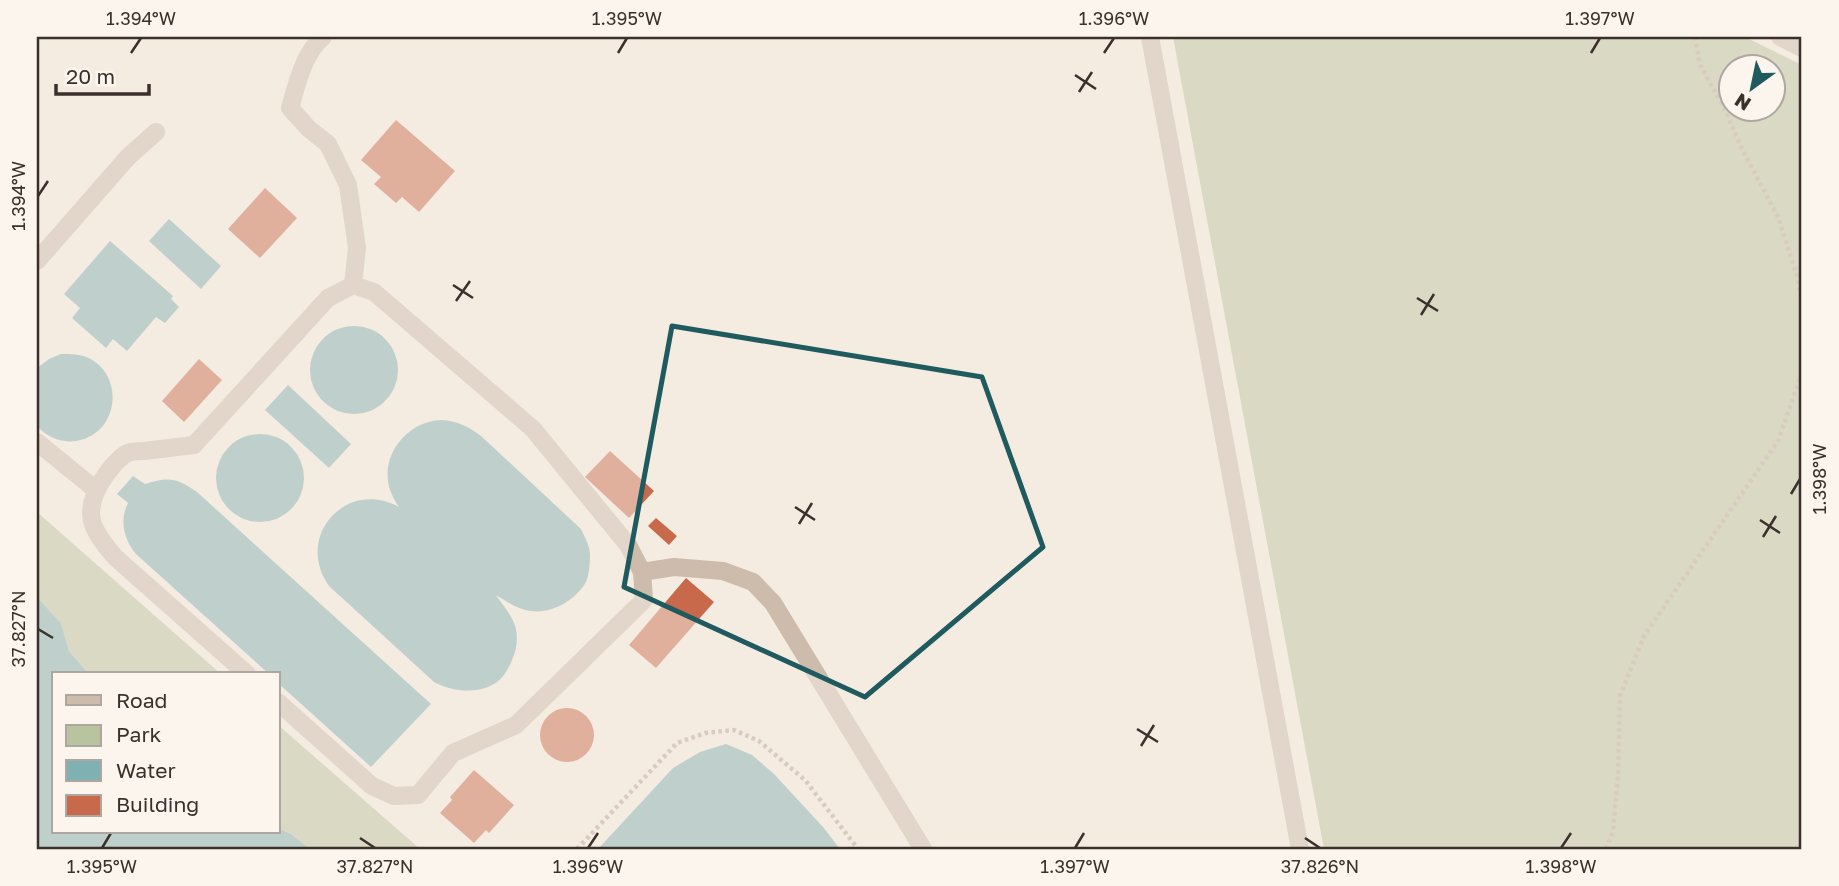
<svg xmlns="http://www.w3.org/2000/svg" width="1839" height="886" viewBox="0 0 1839 886" font-family="'Golos Text',sans-serif">
  <style>
    .green { fill: #b8c4a0; fill-rule: evenodd }
    .water { fill: #7fb0b2 }
    .building { fill: #c8694b }
    .lines { fill: none; stroke-linecap: round; stroke-linejoin: round }
    .path { stroke: #b9a596; stroke-width: 4.5; stroke-dasharray: 3.5 3.5; stroke-linecap: butt }
    .lane { stroke: #cdbbac; stroke-width: 18 }
    .street { stroke: #cdbbac; stroke-width: 18 }
    .marked { fill: none; stroke: #1f5a5e; stroke-width: 5; stroke-linejoin: round }
    .ticks { fill: none; stroke: #3b302b; stroke-width: 2.5 }
    .neatline { fill: none; stroke: #3b302b; stroke-width: 2.5 }
    .ticks-label { font-size: 18px; text-anchor: middle; fill: #3b302b }
  </style>
  <rect width="100%" height="100%" fill="#f4ebe1"/>
  <path class="green" d="M1173,37H1745L1802,65V849H1324ZM1730,66H1772V108H1730Z
    M37,512L221,674H89L69,651L61,623L37,597Z
    M278,725L420,849H310L291,834L278,828Z"/>
  <path class="water" d="M169,219L221,266L201,289L149,241Z
    M110,241L173,296L171,299L179,307L165,323L156,317L127,351L113,339L106,348L72,318L80,308L64,294Z
    M310 370a44 44 0 1 1 88 0a44 44 0 1 1-88 0Z
    M61,354C71,354 80,354 89,358C126,377 118,435 76,441C60,443 47,437 37,426V368L49,359Z
    M288,385L351,444L329,468L265,410Z
    M441,420C457,421 468,426 481,436L581,529C585,538 590,546 590,555C590,563 589,575 586,582C575,601 551,614 531,611C517,609 508,602 496,595C502,604 510,613 514,623C519,634 517,650 512,660C510,665 507,671 504,675C488,696 454,693 434,682L329,586C294,537 346,478 399,507C394,500 389,490 388,481C384,450 410,421 441,420Z
    M216 478a44 44 0 1 1 88 0a44 44 0 1 1-88 0Z
    M133,476L145,484C168,477 176,477 197,492L431,704L371,767L278,683V674H269L136,554C124,539 119,521 128,503L117,494Z
    M37,597L61,623L69,651L89,674H54V832H278V828L291,834L310,849H37Z
    M726,744L752,755L774,774L823,827L840,849H598L673,768L700,752Z"/>
  <path class="building" d="M396,120L455,171L419,212L402,197L396,203L374,184L381,177L361,160Z
    M265,188L297,218L260,258L228,229Z
    M199,359L222,380L184,422L162,401Z
    M610,451L654,491L629,518L585,477Z
    M656,518L677,536L669,545L648,526Z
    M686,578L714,602L656,668L629,645Z
    M540 735a27 27 0 1 1 54 0a27 27 0 1 1-54 0Z
    M474,770L514,805L489,833L486,830L474,843L440,813L452,800L450,797Z"/>
  <g class="lines">
    <path class="path" d="M1695,37L1700,65L1723,105L1742,149L1778,217L1797,276L1802,300
      M577,849L677,743L705,733L734,730L759,741L805,780L858,849
      M1606,849L1613,832L1618,774L1620,696L1644,636L1778,441L1802,373"/>
    <path class="lane" d="M323,37C303,54 297,84 290,108L309,129L328,144L348,185L357,248L353,285
      M37,261L128,157L156,132
      M37,442L96,490
      M642,572L674,567L723,571L753,582L773,603L923,849
      M247,674L116,558C90,529 81,511 105,476C110,469 120,456 128,453C133,451 140,451 144,451C161,449 177,447 194,445L328,298L353,285L374,292L533,429L628,545L642,572L644,600L516,725L453,753L418,795L394,796L372,786L278,702"/>
    <path class="street" d="M1150,37L1300,849
      M1780,37L1802,48"/>
  </g>
  <path d="M0 0H1839V886H0ZM672,326L982,377L1043,547L865,697L624,587Z" fill="#f4ebe1" fill-opacity=".55" fill-rule="evenodd"/>
  <path class="marked" d="M672,326L982,377L1043,547L865,697L624,587Z"/>
  <path class="ticks" d="M131,53L141,38M618,53L627,38M1104,53L1114,38M1591,53L1600,38M1075,75L1096,89M1079,92L1092,72M38,196L48,181M453,285L473,298M1417,298L1438,311M456,301L470,281M1421,315L1434,294M1791,494L1800,479M795,507L815,520M1760,520L1780,533M799,524L812,503M1763,537L1776,516M38,629L53,638M1137,729L1158,742M1141,746L1154,725M360,838L375,848M1305,838L1320,848M102,848L111,833M588,848L598,833M1075,848L1084,833M1561,848L1571,833"/>
  <rect width="1839" height="886" fill="none" stroke="#fbf5ee" stroke-width="77"/>
  <rect x="52" y="672" width="228" height="161" fill="#fbf5ee" stroke="#aea6a0" stroke-width="2"/>
  <rect x="66" y="695" width="35" height="10" fill="#cdbbac" stroke="#aea6a0" stroke-width="2"/>
  <text x="116" y="708" font-size="21" fill="#3b302b">Road</text>
  <rect x="66" y="725" width="35" height="21" fill="#b8c4a0" stroke="#aea6a0" stroke-width="2"/>
  <text x="116" y="742" font-size="21" fill="#3b302b">Park</text>
  <rect x="66" y="760" width="35" height="21" fill="#7fb0b2" stroke="#aea6a0" stroke-width="2"/>
  <text x="116" y="778" font-size="21" fill="#3b302b">Water</text>
  <rect x="66" y="795" width="35" height="21" fill="#c8694b" stroke="#aea6a0" stroke-width="2"/>
  <text x="116" y="812" font-size="21" fill="#3b302b">Building</text>
  <g transform="translate(1752 88) rotate(213)"><circle r="33" fill="#fbf5ee" stroke="#aea6a0" stroke-width="2"/>
  <path d="M0-5L12 26L0 18L-12 26Z" fill="#1f5a5e"/>
  <text y="-10" font-size="19" font-weight="bold" text-anchor="middle" fill="#3b302b">N</text>
  </g>
  <path d="M56 84v10h93v-10" fill="none" stroke="#3b302b" stroke-width="3.5"/>
  <text x="66" y="84" font-size="21" fill="#3b302b" stroke="#fbf5ee" stroke-width="5" paint-order="stroke">20 m</text>
  <rect x="38" y="38" width="1762" height="810" class="neatline"/>
  <g class="ticks-label">
    <text x="141" y="25">1.394°W</text>
    <text x="627" y="25">1.395°W</text>
    <text x="1114" y="25">1.396°W</text>
    <text x="1600" y="25">1.397°W</text>
    <text transform="translate(19 196) rotate(-90)" y="6">1.394°W</text>
    <text transform="translate(1820 479) rotate(-90)" y="6">1.398°W</text>
    <text transform="translate(19 629) rotate(-90)" y="6">37.827°N</text>
    <text x="102" y="873">1.395°W</text>
    <text x="375" y="873">37.827°N</text>
    <text x="588" y="873">1.396°W</text>
    <text x="1075" y="873">1.397°W</text>
    <text x="1320" y="873">37.826°N</text>
    <text x="1561" y="873">1.398°W</text>
  </g>
</svg>
